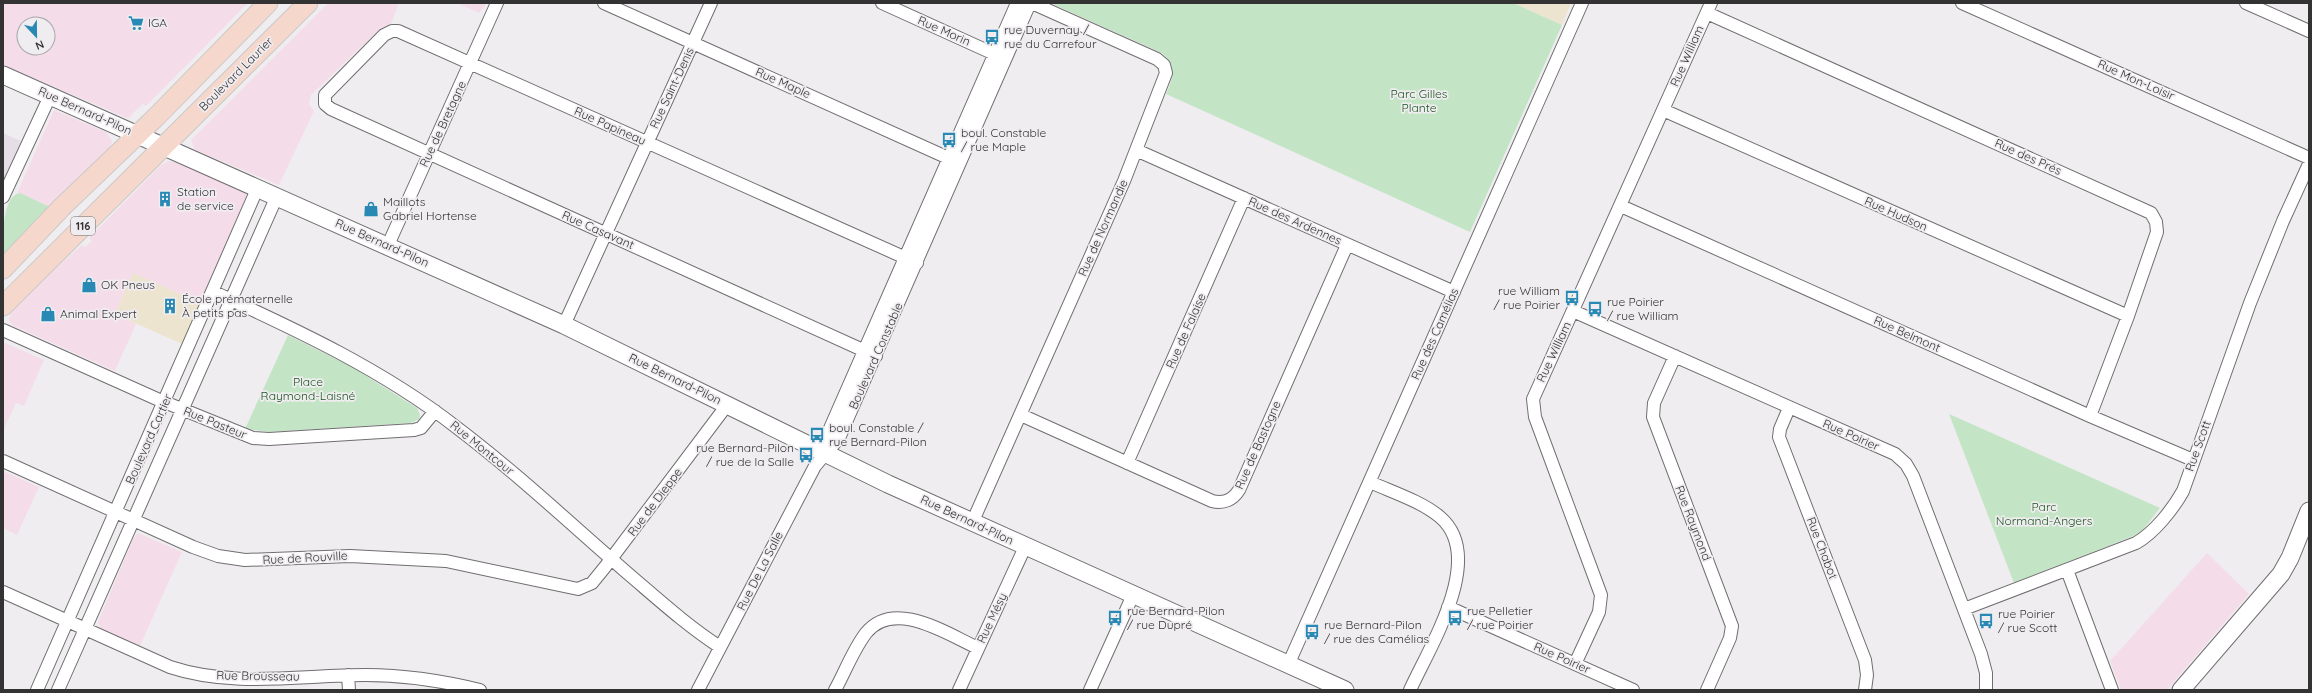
<svg xmlns="http://www.w3.org/2000/svg" width="2312" height="693" viewBox="0 0 2312 693" font-family="Quicksand,sans-serif">
  <style>
    .commercial { fill: #f4dde8; fill-rule: evenodd }
    .built { fill: #e6dee6 }
    .education { fill: #ece4ce }
    .green { fill: #c4e5c5 }
    .lines { fill: none; stroke-linecap: round; stroke-linejoin: round }
    .street-casing { stroke: #706e70; stroke-width: 14 }
    .secondary-casing { stroke: #706e70; stroke-width: 19 }
    .primary-casing { stroke: #cacaca; stroke-width: 21 }
    .street { stroke: #fff; stroke-width: 12 }
    .secondary { stroke: #fff; stroke-width: 17 }
    .primary { stroke: #f5d7cb; stroke-width: 19 }
    .labels { text-anchor: middle; stroke-width: 3.5; stroke-linejoin: round; paint-order: stroke }
    .shield { fill: #f0edf0; stroke: #6c6b6c; stroke-width: 1 }
    .shield-label { font-size: 11px; font-weight: bold; fill: #343334 }
    .poi-label { font-size: 12px; fill: #343334; stroke: #f0edf0; text-anchor: start }
    .street-label { font-size: 12px; fill: #343334; stroke: #f0edf0 }
    .park-label { font-size: 12px; fill: #18541f; stroke: #f0edf0 }
  </style>
  <rect width="100%" height="100%" fill="#f0edf0"/>
  <path class="commercial" d="M3,3H248L146,106L143,104L131,115V117L127,118L3,65ZM24,24H48V48H24Z
    M328,3H399L391,24L381,28L311,95L309,104L314,111L279,185L195,150L191,140Z
    M457,3H487L479,13Z
    M54,110L106,132L112,141L110,148L50,207L17,193Z
    M169,161L176,162L213,178L245,193L247,196L200,303L133,273L115,314L136,324L115,371L12,325L9,320L10,314L30,291L82,245L85,247L92,241L89,238L161,165Z
    M3,342L44,360L24,406L16,403L3,431Z
    M3,471L39,487L17,535L3,528Z
    M138,533L182,552L140,646L101,629L98,622L133,539Z
    M2207,553L2249,594L2167,690H2121L2110,661Z"/>
  <path class="built" d="M3,133L21,141L3,180Z"/>
  <path class="education" d="M1513,3H1571L1562,25Z
    M133,273L200,303L182,344L115,314Z"/>
  <path class="green" d="M1050,3H1513L1562,25L1470,232L1166,94C1173,78 1177,66 1162,53Z
    M20,193L50,207L3,256C3,242 1,195 20,193Z
    M288,335L352,367L417,408L420,415L419,419L411,423L270,432L245,429Z
    M1949,414L2160,508L2142,531L2133,536L2014,583Z"/>
  <g class="lines">
    <defs>
      <path id="street" d="M604,3L955,161
        M882,3L1001,57
        M1962,3L2309,158
        M2246,3L2309,31
        M1707,13L2151,213L2156,222L2157,232L2128,316L2090,416
        M1663,110L2128,316
        M1136,150L1454,292
        M3,197L50,96
        M1621,206L2090,416L2193,460
        M388,245L497,3
        M214,292C297,330 383,370 456,427C518,474 574,527 632,577C660,601 689,627 720,647
        M1573,311L1895,454L1906,464L1913,476L1981,654L1986,673V690
        M564,325L711,3
        M3,330L157,399L253,438L269,439L414,430L421,428L435,411
        M876,356L331,109L325,104V95L384,35L392,31H398L917,263
        M1675,356L1654,403L1653,417L1732,626L1730,638L1707,690
        M1789,408L1780,429L1779,437L1865,660L1867,675L1865,690
        M1021,415L1212,501C1223,504 1233,500 1239,490L1347,245
        M825,453L828,433L1017,3
        M3,461L193,547L218,556L245,560L350,556L446,561L578,589L592,583L605,567L727,405
        M1127,463L1244,198
        M1370,482C1392,492 1421,501 1440,517C1487,557 1430,646 1410,690
        M972,523L1124,181L1166,73L1164,65L1157,59L1032,3
        M2067,570L2112,690
        M3,592L170,667C233,688 302,675 366,675C405,675 443,681 480,690
        M1448,607L1633,690
        M1964,609L2136,543C2154,533 2173,509 2183,491L2250,303L2283,221L2309,164
        M1575,664L1599,612L1601,595L1535,417L1533,399L1711,3
        M1288,665L1582,3
        M348,675L349,690
        M37,690L258,187
        M58,690L277,196
        M698,690L815,466L839,438L1030,3
        M835,690C845,672 853,650 866,633C894,598 947,634 978,648
        M959,690L1025,547
        M1090,690L1133,595"/>
      <path id="secondary" d="M3,75L564,325L888,484L1345,690
        M2181,690L2281,574L2290,558L2309,511"/>
      <path id="primary" d="M3,269L62,207L155,118L268,3
        M3,306L308,3"/>
    </defs>
    <use href="#street" class="street-casing"/>
    <use href="#secondary" class="secondary-casing"/>
    <use href="#primary" class="primary-casing"/>
    <use href="#street" class="street"/>
    <use href="#secondary" class="secondary"/>
    <use href="#primary" class="primary"/>
  </g>
  <defs>
    <symbol id="supermarket-bare" viewBox="-9 -9 18 18"><path d="M-6-5.5h2.5l.6 2H6L4.5 2H-2.5L-4.4-4H-6ZM-1.5 3.2a1.3 1.3 0 1 0 .1 0ZM3 3.2a1.3 1.3 0 1 0 .1 0Z" fill="#2889b4" stroke="#f0edf0" stroke-width="2.5" paint-order="stroke"/></symbol>
    <symbol id="bus-bare" viewBox="-9 -9 18 18"><path d="M-5-6H5V4H4V6H2V4H-2V6H-4V4H-5ZM-3.5-4V0h7V-4ZM-3.5 1.2v1.5H-2V1.2ZM2 1.2v1.5H3.5V1.2Z" fill="#2889b4" stroke="#f0edf0" stroke-width="2.5" paint-order="stroke"/></symbol>
    <symbol id="building-bare" viewBox="-9 -9 18 18"><path d="M-4-6H4V6H1V3H-1V6H-4ZM-2.5-4.3h1.7v1.8h-1.7ZM.8-4.3h1.7v1.8H.8ZM-2.5-1h1.7V.8h-1.7ZM.8-1h1.7V.8H.8Z" fill="#2889b4" stroke="#f0edf0" stroke-width="2.5" paint-order="stroke"/></symbol>
    <symbol id="shop-bare" viewBox="-9 -9 18 18"><path d="M-5-2.5h2.3a2.7 3.5 0 0 1 5.4 0H5L5.5 6h-11ZM-1.5-2.5h3a1.5 2.3 0 0 0-3 0Z" fill="#2889b4" stroke="#f0edf0" stroke-width="2.5" paint-order="stroke"/></symbol>
  </defs>
  <g fill-rule="evenodd">
    <use href="#supermarket-bare" x="125" y="12" width="22" height="22"/>
    <use href="#bus-bare" x="981" y="26" width="22" height="22"/>
    <use href="#bus-bare" x="938" y="129" width="22" height="22"/>
    <use href="#building-bare" x="154" y="188" width="22" height="22"/>
    <use href="#shop-bare" x="360" y="198" width="22" height="22"/>
    <use href="#shop-bare" x="78" y="274" width="22" height="22"/>
    <use href="#bus-bare" x="1561" y="287" width="22" height="22"/>
    <use href="#building-bare" x="159" y="295" width="22" height="22"/>
    <use href="#bus-bare" x="1584" y="298" width="22" height="22"/>
    <use href="#shop-bare" x="37" y="303" width="22" height="22"/>
    <use href="#bus-bare" x="806" y="424" width="22" height="22"/>
    <use href="#bus-bare" x="795" y="444" width="22" height="22"/>
    <use href="#bus-bare" x="1104" y="607" width="22" height="22"/>
    <use href="#bus-bare" x="1444" y="607" width="22" height="22"/>
    <use href="#bus-bare" x="1975" y="610" width="22" height="22"/>
    <use href="#bus-bare" x="1301" y="621" width="22" height="22"/>
  </g>
  <g class="labels">
    <rect class="shield" x="71" y="217" width="24" height="18" rx="3"/>
    <g class="shield-label">
      <text x="83" y="230">116</text>
    </g>
    <g class="poi-label">
      <text x="148" y="27">IGA</text>
      <text x="1004" y="34">rue Duvernay /<tspan x="1004" dy="14">rue du Carrefour</tspan></text>
      <text x="961" y="137">boul. Constable<tspan x="961" dy="14">/ rue Maple</tspan></text>
      <text x="177" y="196">Station<tspan x="177" dy="14">de service</tspan></text>
      <text x="383" y="206">Maillots<tspan x="383" dy="14">Gabriel Hortense</tspan></text>
      <text x="101" y="289">OK Pneus</text>
      <text x="1560" y="295" text-anchor="end">rue William<tspan x="1560" dy="14">/ rue Poirier</tspan></text>
      <text x="182" y="303">École prématernelle<tspan x="182" dy="14">À petits pas</tspan></text>
      <text x="1607" y="306">rue Poirier<tspan x="1607" dy="14">/ rue William</tspan></text>
      <text x="60" y="318">Animal Expert</text>
      <text x="829" y="432">boul. Constable /<tspan x="829" dy="14">rue Bernard-Pilon</tspan></text>
      <text x="794" y="452" text-anchor="end">rue Bernard-Pilon<tspan x="794" dy="14">/ rue de la Salle</tspan></text>
      <text x="1127" y="615">rue Bernard-Pilon<tspan x="1127" dy="14">/ rue Dupré</tspan></text>
      <text x="1467" y="615">rue Pelletier<tspan x="1467" dy="14">/ rue Poirier</tspan></text>
      <text x="1998" y="618">rue Poirier<tspan x="1998" dy="14">/ rue Scott</tspan></text>
      <text x="1324" y="629">rue Bernard-Pilon<tspan x="1324" dy="14">/ rue des Camélias</tspan></text>
    </g>
    <g class="street-label">
      <text transform="translate(944 31) rotate(24)" y="4">Rue Morin</text>
      <text transform="translate(1687 56) rotate(-66)" y="4">Rue William</text>
      <text transform="translate(236 74) rotate(-45)" y="4">Boulevard Laurier</text>
      <text transform="translate(2136 80) rotate(24)" y="4">Rue Mon-Loisir</text>
      <text transform="translate(783 83) rotate(24)" y="4">Rue Maple</text>
      <text transform="translate(672 88) rotate(-65)" y="4">Rue Saint-Denis</text>
      <text transform="translate(85 111) rotate(24)" y="4">Rue Bernard-Pilon</text>
      <text transform="translate(443 124) rotate(-65)" y="4">Rue de Bretagne</text>
      <text transform="translate(610 126) rotate(24)" y="4">Rue Papineau</text>
      <text transform="translate(2028 157) rotate(24)" y="4">Rue des Prés</text>
      <text transform="translate(1896 214) rotate(24)" y="4">Rue Hudson</text>
      <text transform="translate(1295 221) rotate(24)" y="4">Rue des Ardennes</text>
      <text transform="translate(1103 228) rotate(-66)" y="4">Rue de Normandie</text>
      <text transform="translate(598 230) rotate(24)" y="4">Rue Casavant</text>
      <text transform="translate(382 243) rotate(24)" y="4">Rue Bernard-Pilon</text>
      <text transform="translate(1186 331) rotate(-66)" y="4">Rue de Falaise</text>
      <text transform="translate(1435 334) rotate(-66)" y="4">Rue des Camélias</text>
      <text transform="translate(1907 334) rotate(24)" y="4">Rue Belmont</text>
      <text transform="translate(1554 352) rotate(-65)" y="4">Rue William</text>
      <text transform="translate(876 356) rotate(-66)" y="4">Boulevard Constable</text>
      <text transform="translate(675 379) rotate(26)" y="4">Rue Bernard-Pilon</text>
      <text transform="translate(215 423) rotate(22)" y="4">Rue Pasteur</text>
      <text transform="translate(1851 435) rotate(24)" y="4">Rue Poirier</text>
      <text transform="translate(149 439) rotate(-66)" y="4">Boulevard Cartier</text>
      <text transform="translate(1258 445) rotate(-66)" y="4">Rue de Bastogne</text>
      <text transform="translate(2198 446) rotate(-70)" y="4">Rue Scott</text>
      <text transform="translate(482 448) rotate(39)" y="4">Rue Montcour</text>
      <text transform="translate(655 502) rotate(-53)" y="4">Rue de Dieppe</text>
      <text transform="translate(967 520) rotate(25)" y="4">Rue Bernard-Pilon</text>
      <text transform="translate(1693 523) rotate(69)" y="4">Rue Raymond</text>
      <text transform="translate(1822 548) rotate(69)" y="4">Rue Chabot</text>
      <text transform="translate(305 558) rotate(-3)" y="4">Rue de Rouville</text>
      <text transform="translate(760 571) rotate(-63)" y="4">Rue De La Salle</text>
      <text transform="translate(992 618) rotate(-65)" y="4">Rue Mésy</text>
      <text transform="translate(1562 658) rotate(24)" y="4">Rue Poirier</text>
      <text transform="translate(258 676) rotate(1)" y="4">Rue Brousseau</text>
    </g>
    <g class="park-label">
      <text x="1419" y="98">Parc Gilles<tspan x="1419" dy="14">Plante</tspan></text>
      <text x="308" y="386">Place<tspan x="308" dy="14">Raymond-Laisné</tspan></text>
      <text x="2044" y="511">Parc<tspan x="2044" dy="14">Normand-Angers</tspan></text>
    </g>
  </g>
  <rect width="2312" height="693" fill="none" stroke="#343334" stroke-width="8"/>
  <g transform="translate(36 36) rotate(158)"><circle r="19" fill="#f0edf0" stroke="#a5a3a5"/>
  <path d="M0-3L7 15L0 10L-7 15Z" fill="#2889b4"/>
  <text y="-6" font-size="11" font-weight="bold" text-anchor="middle" fill="#343334">N</text>
  </g>
</svg>
